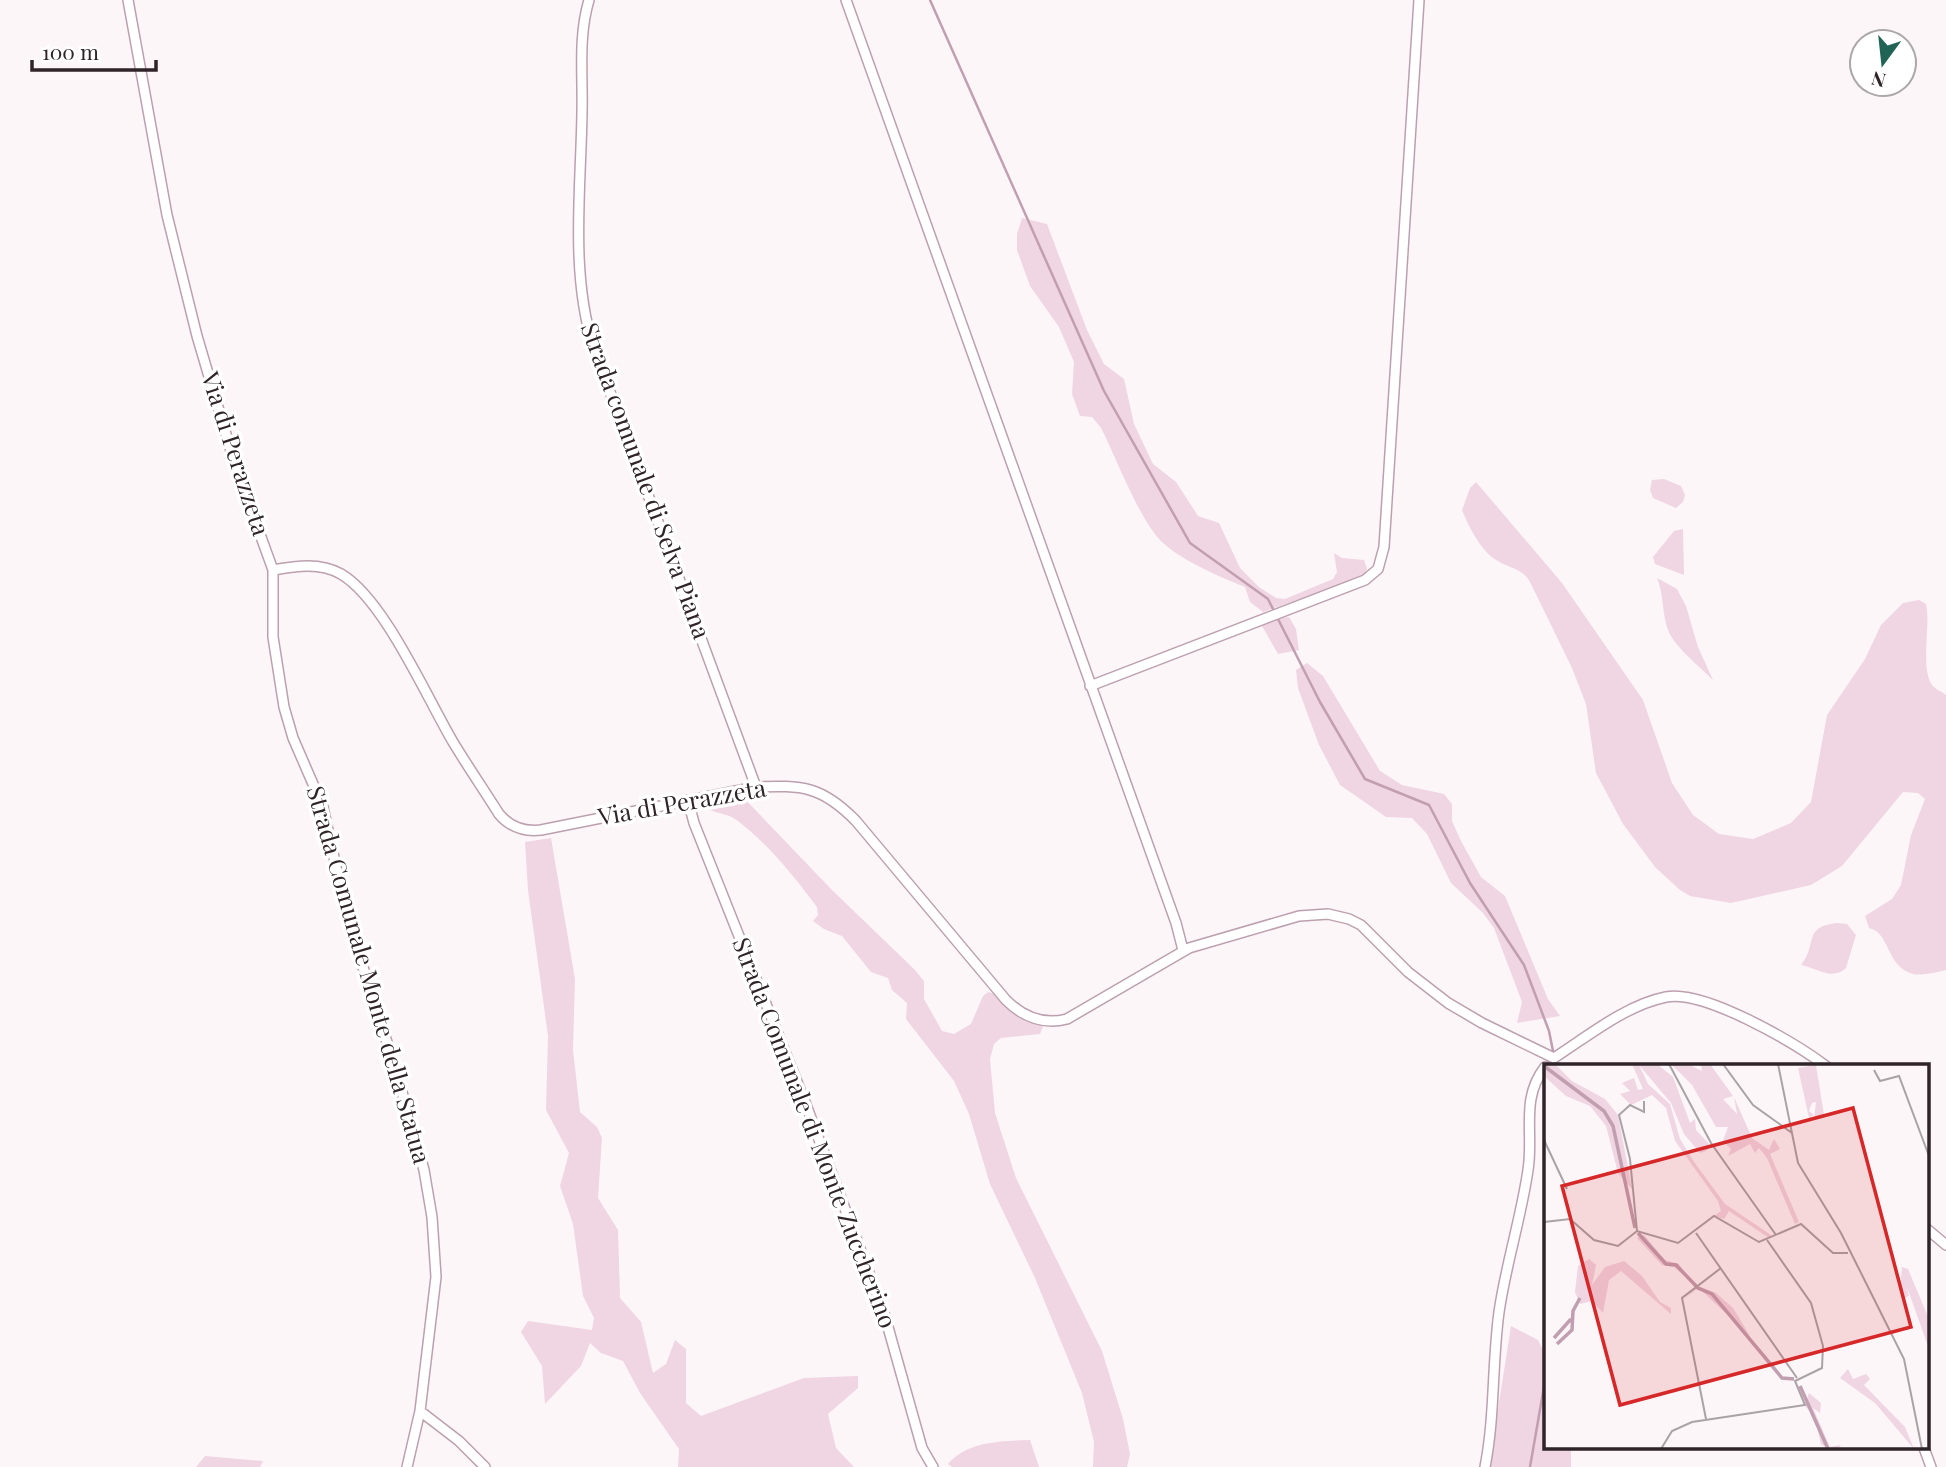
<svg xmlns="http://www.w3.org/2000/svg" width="1946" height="1467" viewBox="0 0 1946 1467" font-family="'Playfair Display',serif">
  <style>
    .green { fill: #f0d5e2 }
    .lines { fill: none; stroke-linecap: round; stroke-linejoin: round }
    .stream { stroke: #c19fb0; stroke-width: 2.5 }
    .street-casing { stroke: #bda0ae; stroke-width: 12 }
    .street { stroke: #fff; stroke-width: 9 }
    .labels { text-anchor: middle; stroke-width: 7; stroke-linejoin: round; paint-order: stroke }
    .street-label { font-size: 24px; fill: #2f2429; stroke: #fff }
    .inset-river { fill: none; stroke: #c19fb0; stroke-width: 3.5 }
    .inset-road { fill: none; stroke: #aaa2a6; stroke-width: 2 }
    .view { fill: #d62828; fill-opacity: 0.15; stroke: #d62828; stroke-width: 3.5 }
    .inset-edge { fill: none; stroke: #2f2429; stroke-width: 3.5 }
  </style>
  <rect width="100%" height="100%" fill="#fcf6f9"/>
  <path class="green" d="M1022,218L1047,224L1087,330L1104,364L1124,379L1134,424L1153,464L1176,482L1198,516L1219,523L1240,568L1259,587L1276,598L1285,599L1333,579L1337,572L1334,553L1342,558L1364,560L1367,569L1363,577L1263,612L1250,602L1245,587C1220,577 1183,561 1163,543C1139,520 1117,459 1101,428L1092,417L1080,416L1072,394L1074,362L1059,327L1030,286L1017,250V234Z
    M1664,479L1681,486L1685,495L1683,502L1676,508L1653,498L1650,490L1652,480Z
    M1476,482L1562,583L1643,700L1672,783L1693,815L1719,834L1753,839L1791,823L1811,802L1827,715L1865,659L1881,625L1903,603L1919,600L1926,604C1931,626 1920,667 1932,685C1935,689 1942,692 1946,695V970C1937,972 1922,976 1913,974C1885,966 1891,933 1869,928L1865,916L1892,899L1901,885L1911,835L1925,799L1918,793L1903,792L1842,866L1811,885L1731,903L1690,896L1680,890L1655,867L1623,824L1596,773L1586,704L1572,668L1530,582C1522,567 1506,568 1493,558C1479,547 1469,527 1462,510L1470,488Z
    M1683,529L1684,575L1655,564L1653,557L1674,531Z
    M1657,578L1677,589L1686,606L1698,647L1713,680C1701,668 1679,650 1671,636C1661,618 1665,597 1657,578Z
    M1289,617L1296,629L1299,650L1278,654L1262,626L1273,619Z
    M1307,663L1323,676L1380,771L1402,785L1444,794L1452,804V821L1461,841L1481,877L1505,896L1548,999L1560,1016L1517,1023L1522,1002L1494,928L1483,913L1451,883L1427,834L1412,818L1386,817L1340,785L1319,745L1298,688L1296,670Z
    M741,795L832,890L914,969L924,981V999L942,1031L954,1034L971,1024L983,996L988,992L995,994L1014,1014L1043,1026L1040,1034L1001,1038L994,1044L990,1059L995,1113L1016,1178L1102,1351L1123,1419L1130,1454L1127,1467H1093L1094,1442L1082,1393L1035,1278L990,1184L969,1114L954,1081L906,1019L907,1003L892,990L888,978L871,972L842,936L824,929L813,921L818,915L817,907C794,876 769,845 738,821C727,812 713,814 703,806L705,802Z
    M551,838L575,979L573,1050L580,1112L597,1127L602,1138L598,1198L618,1230L620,1298L641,1322L653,1373L666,1364L675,1340L686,1349V1403L701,1416L804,1378L858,1376V1388L828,1414L836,1448L854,1467H678L679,1449L640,1393L623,1361L601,1353L590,1343L581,1366L545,1404L542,1366L521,1332L528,1321L592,1330L594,1318L583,1296L573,1224L560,1186L569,1153L546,1110L548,1036L528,890L525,842Z
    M1837,923L1847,924L1856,935L1846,968C1832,981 1817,968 1801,965C1818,944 1802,927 1837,923Z
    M1511,1326L1538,1340L1545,1354V1448H1571V1467H1489Z
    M1030,1440L1039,1467H952L948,1464C967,1441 1002,1441 1030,1440Z
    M205,1456L263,1461L260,1467H196Z"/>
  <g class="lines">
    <path class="stream" d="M930,0L1104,391L1190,543L1268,599L1274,611
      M1277,617L1320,702L1365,779L1429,805L1470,883L1524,965L1549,1031L1556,1066
      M1530,1467L1545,1381"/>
    <defs>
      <path id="street" d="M128,0L167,215L197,336L236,468L273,570V637L284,707L293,738L323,807L347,917L394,1064L424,1170L432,1217L436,1277L420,1411L407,1467
        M589,0C578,37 583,74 582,112C581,189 570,271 593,346L756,787
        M846,0L1176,923L1183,950
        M273,570C296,566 320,562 341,574C384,599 427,698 453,742C468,767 484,790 499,814C510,827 524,832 541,830L756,787C802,785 822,786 856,821L1006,1000C1023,1017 1044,1025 1067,1019L1189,948L1299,916L1328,914L1349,919L1361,925L1408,972L1448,1003L1482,1023L1554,1058C1588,1036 1626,1005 1666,997C1704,989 1795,1043 1826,1066
        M1090,686L1365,580L1378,569L1384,547L1419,0
        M688,800L694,823L805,1102L884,1313L922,1448L933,1467
        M1927,1229L1946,1245
        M420,1411L459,1441L485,1467
        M1924,1448L1931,1467
        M1485,1467C1495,1416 1492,1364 1499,1312C1506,1264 1521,1218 1528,1170C1534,1133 1520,1099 1545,1067"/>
    </defs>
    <use href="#street" class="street-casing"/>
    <use href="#street" class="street"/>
  </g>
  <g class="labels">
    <g class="street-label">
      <text transform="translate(235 454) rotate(72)" y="8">Via di Perazzeta</text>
      <text transform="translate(645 481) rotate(70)" y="8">Strada comunale di Selva Piana</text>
      <text transform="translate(682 803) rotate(-10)" y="8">Via di Perazzeta</text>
      <text transform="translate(368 975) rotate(74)" y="8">Strada Comunale Monte della Statua</text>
      <text transform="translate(814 1133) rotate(69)" y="8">Strada Comunale di Monte Zuccherino</text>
    </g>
  </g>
  <g transform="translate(1544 1064)">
    <rect width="385" height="385" fill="#fcf6f9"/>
    <path d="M0,0H11L28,17L61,35L74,51L88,125L74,109L62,62L46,42L22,32L0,12ZM88,0H113L129,13L146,59L151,55L152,66L167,82L162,87L156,89L140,70L127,39L95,1L104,20L126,40L136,75L150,98L181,140L227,171L225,174L185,147L180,155L170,152L177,147L174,137L131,77L122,44L108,31L87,41L76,30L86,27L78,19L90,14L94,26L99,25ZM127,0H144L158,7L157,0H166L189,32L179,35L193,50L190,33L208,74L225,86L230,75L236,85L226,90L255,158L251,160L223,94L215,84L211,89L206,80L184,92L187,85L179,77L184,63H172L148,21ZM272,1L280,51L270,55L272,38L268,39L265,47L270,51L265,54L254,4ZM100,171L121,196L135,200L145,216L130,203L118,201L93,174ZM45,195L52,201L48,221L61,203L80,197L98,212L116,238L127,244V250L77,207L65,216L59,249L48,237L36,240L31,228L34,202ZM358,203L364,205L385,255V285L363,223L365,232L360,234L356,225ZM154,222L172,229L189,244L206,272L159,228L153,225L141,234ZM304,305L309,315L322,310L326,315L320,321L361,363L370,385L331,339L296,314ZM265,329L277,339L276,349L269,344L286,383L297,381L294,385L277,381L271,353L261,342Z" fill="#f0d5e2"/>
    <path class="inset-river" d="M0,2L60,47L69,62L91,164M94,169L122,200L132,201L154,224L168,230L238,314L250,315M10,274L27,255M13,280L28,266L29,247L36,234M256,322L284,385"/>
    <path class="inset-road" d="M125,0L167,79L232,171M179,0L209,41L248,69M234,0L254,99L297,169L360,295L378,385M330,6L336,17L355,12L385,92M0,76L23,125M0,158L26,155L50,176L74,182L93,167L134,179L170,152L215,178L257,160L289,189H304M93,167L86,95L75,51L86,41L100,48V37M152,169L253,314M162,355L138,234L177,204M117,385L128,367L148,358L261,341L251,317L278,304L279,282L267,239L223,176"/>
    <path class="view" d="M309,44L367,263L76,341L18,122Z"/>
    <rect width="385" height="385" class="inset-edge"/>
  </g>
  <g transform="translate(1883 63) rotate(195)"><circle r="33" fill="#ffffff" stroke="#aca7a9" stroke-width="2"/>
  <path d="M0-5L12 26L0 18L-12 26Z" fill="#206456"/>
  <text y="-10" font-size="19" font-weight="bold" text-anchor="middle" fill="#2f2429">N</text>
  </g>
  <path d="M32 60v10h124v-10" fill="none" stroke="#2f2429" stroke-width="3.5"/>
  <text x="42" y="60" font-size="21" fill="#2f2429" stroke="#ffffff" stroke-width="5" paint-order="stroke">100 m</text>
</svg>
